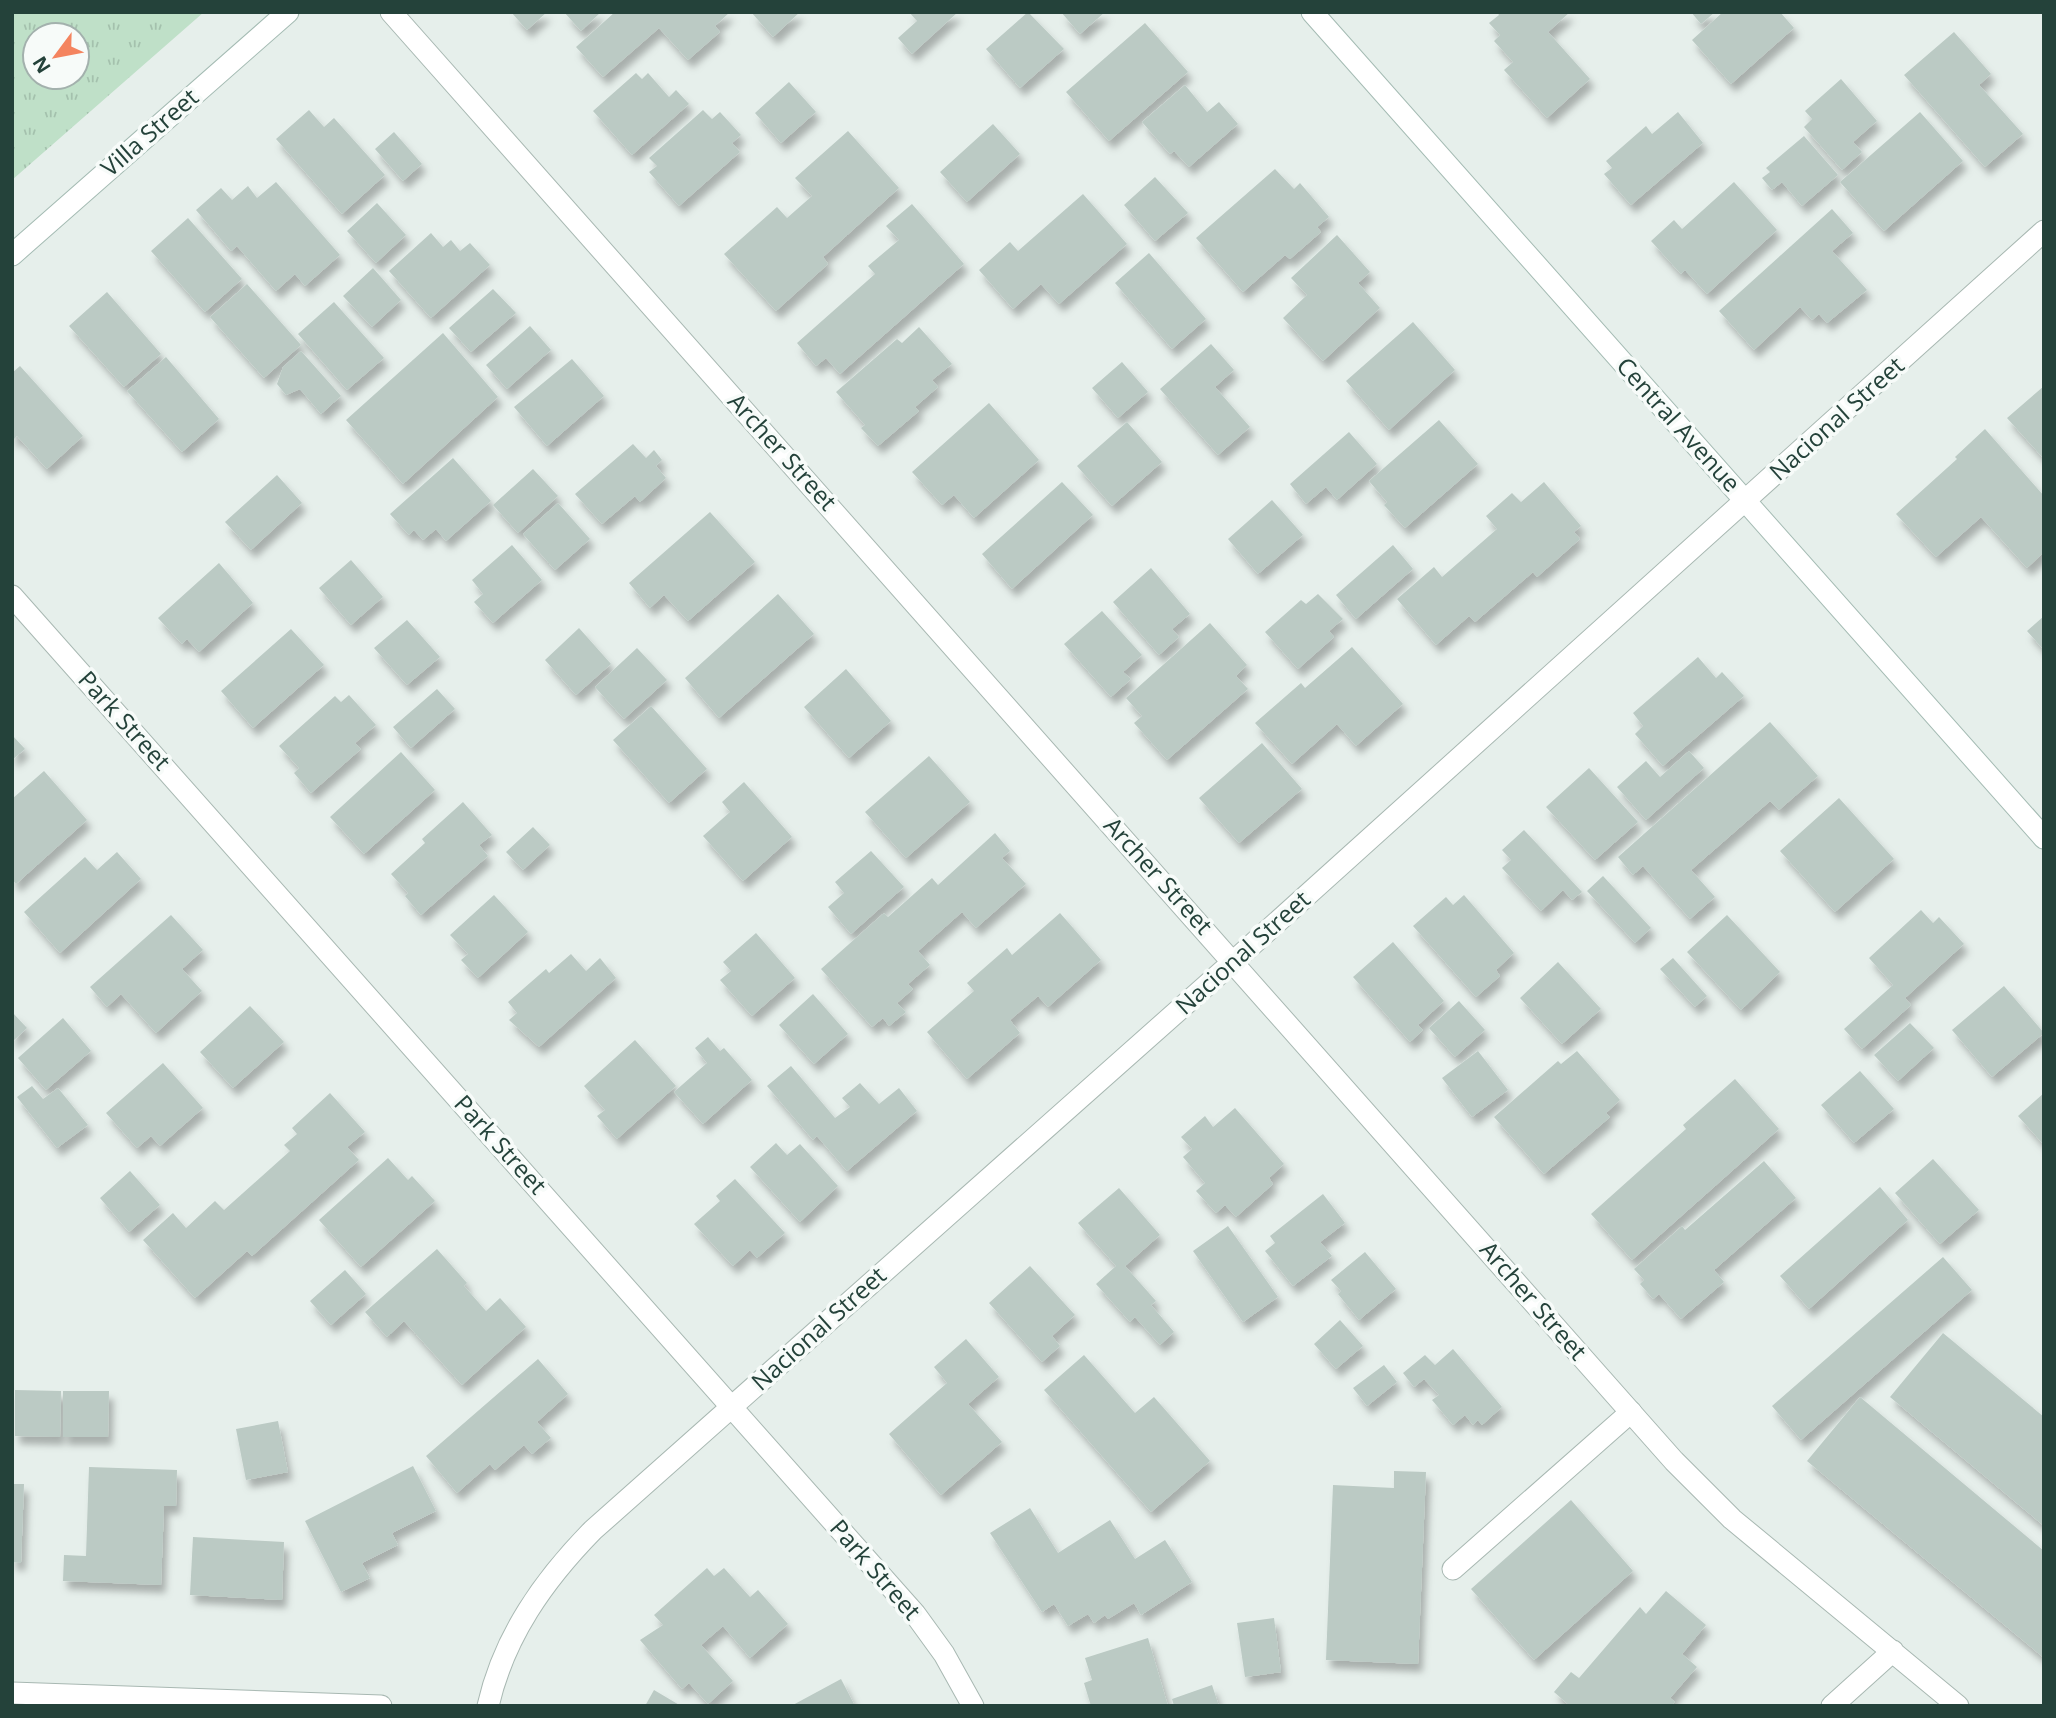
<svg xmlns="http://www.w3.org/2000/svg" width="2056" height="1718" viewBox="0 0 2056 1718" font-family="'Open Sans',sans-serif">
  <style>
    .park { fill: url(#park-tufts); fill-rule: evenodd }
    .building { fill: #bbcac4; filter: url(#shadow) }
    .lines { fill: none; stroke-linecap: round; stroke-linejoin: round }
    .lane-casing { stroke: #a8b8b2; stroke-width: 23 }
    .street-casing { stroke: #a8b8b2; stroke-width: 23 }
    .secondary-casing { stroke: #a4bbb3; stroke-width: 23 }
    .lane { stroke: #fff; stroke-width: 21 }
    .street { stroke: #fff; stroke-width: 21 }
    .secondary { stroke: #fff; stroke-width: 21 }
    .labels { text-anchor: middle; stroke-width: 7; stroke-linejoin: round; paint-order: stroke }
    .street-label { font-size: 24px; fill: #24423a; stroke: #f7fbf9 }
  </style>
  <defs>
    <pattern id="park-tufts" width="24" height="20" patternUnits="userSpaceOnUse" patternTransform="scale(1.75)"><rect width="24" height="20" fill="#bfe0c8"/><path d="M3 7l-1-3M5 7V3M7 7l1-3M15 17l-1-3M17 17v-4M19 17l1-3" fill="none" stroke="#a4c1ad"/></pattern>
    <filter id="shadow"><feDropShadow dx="4.5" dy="8" stdDeviation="3.5" flood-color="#0004"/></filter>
  </defs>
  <rect width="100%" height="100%" fill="#e6efeb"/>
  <path class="park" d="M12,12H204L12,180ZM35,35H77V77H35Z"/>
  <path class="building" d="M511,12H547L527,30Z
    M564,12H601L581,31Z
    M615,12H730L715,26L720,32L688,60L659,28L603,77L576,47Z
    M751,12H800L773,37Z
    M909,12H958L912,54L898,38L917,21Z
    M1028,12L1064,49L1020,88L986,49Z
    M1061,12H1105L1080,34Z
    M1497,12H1570L1548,32L1590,79L1547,118L1504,70L1513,62L1494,41L1500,35L1489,23L1499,15Z
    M1691,12H1715L1701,24Z
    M1723,12H1780L1794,28L1731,84L1692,40Z
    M1145,23L1188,72L1109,141L1066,92Z
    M1954,32L1991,74L1979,85L2023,134L1985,167L1904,75Z
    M636,73L642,79L648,73L669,97L676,90L689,104L632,155L593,111Z
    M1841,79L1877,121L1853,142L1862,152L1842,170L1804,127L1812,119L1805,111Z
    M789,82L816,112L781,143L755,113Z
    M1185,85L1207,112L1219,102L1238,124L1189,167L1174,151L1170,154L1142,122Z
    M309,110L324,127L334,118L385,175L342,214L276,139Z
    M703,110L712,119L720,112L741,135L732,143L740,152L679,206L649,172L657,166L649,158Z
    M1678,112L1703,143L1631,205L1604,174L1612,168L1606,161L1646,126L1652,134Z
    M1920,112L1963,161L1884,231L1840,182Z
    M993,124L1020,154L967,202L940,172Z
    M848,131L899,188L823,257L828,264L776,311L724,254L777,207L787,218L812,196L795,178Z
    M394,132L422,164L403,181L375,149Z
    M1804,136L1838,175L1802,206L1782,182L1772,190L1762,178L1770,172L1766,168Z
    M1275,169L1294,189L1300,183L1329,217L1317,227L1321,232L1290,259L1285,255L1243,292L1196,238Z
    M1155,177L1188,213L1155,241L1124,205Z
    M276,182L340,255L305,286L295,274L276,291L237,246L231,251L196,210L221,188L232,200L248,186L257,198Z
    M1734,182L1777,230L1707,294L1685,270L1681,274L1651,241L1674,220L1682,229Z
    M1083,194L1127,244L1059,304L1041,284L1013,309L979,270L1010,242L1018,251Z
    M377,203L406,235L376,263L347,231Z
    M912,204L964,264L840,374L826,358L816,366L797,343L875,274L868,266L899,240L886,226Z
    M1832,209L1853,233L1832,251L1867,290L1827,323L1819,314L1812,320L1800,307L1754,350L1719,311Z
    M188,218L242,279L205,312L151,251Z
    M431,233L443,247L451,240L460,251L470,243L490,265L431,318L389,271Z
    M1337,235L1370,272L1358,283L1380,308L1323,361L1283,318L1307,295L1291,278Z
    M1149,253L1206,319L1172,349L1115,283Z
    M373,268L401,300L372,327L343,296Z
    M247,284L301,345L264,378L210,317Z
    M493,289L516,313L471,352L449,328Z
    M107,292L161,354L124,387L69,326Z
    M334,302L384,358L347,390L298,334Z
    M1413,322L1455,370L1389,430L1346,381Z
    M530,326L551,350L507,389L486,365Z
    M919,327L952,364L932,380L938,387L915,407L919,411L878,446L861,428L865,425L836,392L897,339L902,343Z
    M443,333L498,397L403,484L346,420Z
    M1211,344L1234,370L1215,387L1250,427L1218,455L1160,389Z
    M301,351L341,396L321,414L300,389L286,395L277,384L283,367Z
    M166,357L219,419L182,452L127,391Z
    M572,359L604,396L547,446L514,407Z
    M1122,362L1148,392L1118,418L1092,388Z
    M20,366L83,436L47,469L17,436L12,441V373Z
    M2044,386V459L2007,418Z
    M989,403L1039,460L974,518L954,495L942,505L912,472Z
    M1439,420L1478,464L1405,528L1384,505L1387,502L1369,481Z
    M1127,422L1162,462L1112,506L1077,466Z
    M1985,429L2044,496V552L2027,568L1981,517L1936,557L1896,514L1957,459L1955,457Z
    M1349,432L1377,464L1337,500L1326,487L1306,504L1290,484Z
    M633,444L646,458L654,450L662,460L656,466L666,478L640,502L635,496L602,524L575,494Z
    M453,458L491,501L446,541L436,529L423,540L414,530L409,535L390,514Z
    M533,469L558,496L518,533L493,505Z
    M277,475L302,503L251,550L225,522Z
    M1062,482L1093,515L1012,589L982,554Z
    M1544,482L1581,526L1574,532L1580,539L1537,577L1533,572L1475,622L1469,616L1436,645L1397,599L1434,567L1442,577L1497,529L1486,516L1512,493L1521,502Z
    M1272,500L1303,535L1258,574L1228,539Z
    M558,503L590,539L555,570L523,534Z
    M710,512L755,562L688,621L664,595L650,608L629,583Z
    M512,545L542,580L493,623L474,602L483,594L472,580Z
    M1393,545L1413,569L1356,619L1336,595Z
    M351,560L383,597L351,625L319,588Z
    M219,563L253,603L199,652L187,639L182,644L158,618Z
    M1151,568L1190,614L1172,629L1179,637L1159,655L1113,602Z
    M778,594L814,634L719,718L685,678Z
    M1318,594L1343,619L1329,631L1334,637L1298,669L1265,632L1301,600L1306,604Z
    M1102,611L1142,655L1123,672L1131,679L1111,697L1064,644Z
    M2044,616V650L2027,631Z
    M407,620L440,657L407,685L374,648Z
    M1210,623L1247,665L1236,676L1248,689L1167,760L1134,723L1142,716L1126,698Z
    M579,628L611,664L576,695L545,660Z
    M291,629L324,665L253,728L221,691Z
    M1352,647L1403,704L1356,746L1337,724L1292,764L1255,723L1301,683L1305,688Z
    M637,648L667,680L624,719L595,687Z
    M1698,657L1716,678L1722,672L1744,696L1663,766L1635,734L1643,726L1633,713Z
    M846,669L891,721L849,758L804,707Z
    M437,689L455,709L411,748L393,727Z
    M349,695L376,725L355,743L361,749L311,793L294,773L299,768L279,746L335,696L341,702Z
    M651,706L707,769L669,803L613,740Z
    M1770,722L1818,776L1779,810L1770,801L1691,870L1715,897L1690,919L1643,866L1633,875L1618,857Z
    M12,735L25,749L12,760Z
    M1262,743L1302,789L1239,843L1199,798Z
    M1689,751L1704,768L1646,820L1617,787L1646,761L1660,777Z
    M401,752L435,790L364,854L330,817Z
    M929,756L970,802L906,858L865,812Z
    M1589,768L1638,822L1595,860L1546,807Z
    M44,771L87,820L16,884L12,879V799Z
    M744,782L792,837L743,881L703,836L730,812L722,802Z
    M1839,798L1894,859L1835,912L1780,851Z
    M463,802L492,835L479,845L488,856L421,915L405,896L408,893L391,874L425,843L422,839Z
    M533,827L550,845L523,870L506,852Z
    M1524,830L1582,892L1572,900L1563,890L1541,911L1502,868L1511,860L1502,850Z
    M995,833L1010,851L1002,858L1026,884L976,928L962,912L918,951L930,965L908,984L913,989L897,1003L906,1012L889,1026L883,1018L872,1027L821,969L884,913L888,917L932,878L938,885Z
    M871,851L904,887L851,934L828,907L844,893L835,882Z
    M117,852L141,879L60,953L24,912L85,857L97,870Z
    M1603,876L1651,928L1635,943L1587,891Z
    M494,895L528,932L478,978L461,960L468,954L450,935Z
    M1464,895L1514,953L1496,970L1500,976L1476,997L1413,926L1446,897L1453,905Z
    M1921,910L1933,923L1939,917L1964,944L1905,998L1911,1005L1862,1049L1844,1029L1893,985L1869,958Z
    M1060,913L1101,960L1048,1007L1038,996L1010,1020L1020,1033L967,1079L927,1032L974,991L967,983L1007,948L1012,955Z
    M171,915L203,950L182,969L202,991L156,1033L121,994L107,1007L90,987Z
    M1727,915L1780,972L1741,1010L1687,952Z
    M756,933L795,978L752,1016L720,980L731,971L723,962Z
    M1393,942L1444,1001L1418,1025L1423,1030L1410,1042L1353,977Z
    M571,954L586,971L600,958L616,978L539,1047L509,1020L517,1013L508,1002L546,969L549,973Z
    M1673,958L1707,996L1695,1007L1660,969Z
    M1558,962L1601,1009L1562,1044L1520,998Z
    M2004,986L2044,1033L1992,1077L1952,1030Z
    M813,994L848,1034L814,1064L779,1025Z
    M1459,1001L1485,1030L1455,1057L1429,1028Z
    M250,1006L284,1042L233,1088L200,1052Z
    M12,1012L27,1028L12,1042Z
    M63,1018L91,1051L46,1090L18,1058Z
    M1910,1023L1934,1048L1898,1081L1874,1055Z
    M708,1037L720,1051L724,1048L752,1080L703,1124L674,1092L707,1063L695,1048Z
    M635,1040L676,1086L617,1139L597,1116L605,1110L584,1086Z
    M1478,1051L1508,1090L1472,1117L1442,1078Z
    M1577,1051L1620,1100L1606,1113L1610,1117L1544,1174L1494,1117L1558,1061L1561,1064Z
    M163,1063L203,1108L160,1146L151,1136L137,1148L106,1113Z
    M791,1066L835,1118L850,1107L842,1098L860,1083L879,1104L899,1088L917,1111L847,1171L817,1136L813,1140L767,1086Z
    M1860,1071L1894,1109L1854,1143L1821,1105Z
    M1735,1079L1779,1129L1632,1260L1591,1214L1686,1129L1683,1125Z
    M32,1086L43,1099L58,1088L88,1125L57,1148L17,1097Z
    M330,1093L365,1132L347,1147L359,1160L252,1256L247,1251L195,1298L143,1240L173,1213L186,1228L215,1201L224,1210L290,1151L284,1145L297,1134L292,1128Z
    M2044,1093V1145L2018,1116Z
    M1235,1108L1284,1164L1269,1178L1273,1184L1236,1217L1225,1205L1216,1213L1196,1191L1205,1183L1183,1157L1192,1149L1181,1137L1205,1116L1213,1127Z
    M776,1143L787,1155L800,1144L838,1186L800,1222L750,1167Z
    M388,1158L408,1180L412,1176L435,1201L361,1267L319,1220Z
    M1933,1159L1979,1210L1940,1244L1895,1193Z
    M1764,1161L1796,1198L1714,1270L1724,1282L1681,1319L1659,1294L1653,1299L1640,1284L1644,1280L1634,1269L1682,1226L1685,1230Z
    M130,1171L160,1205L129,1232L100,1198Z
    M735,1179L785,1233L757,1258L750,1250L733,1266L694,1224L720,1201L716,1196Z
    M1880,1187L1908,1220L1809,1309L1780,1276Z
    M1119,1188L1160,1235L1125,1266L1156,1301L1151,1305L1174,1332L1160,1345L1135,1317L1130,1322L1096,1284L1116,1266L1078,1223Z
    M1323,1194L1345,1223L1320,1242L1332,1256L1293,1286L1265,1251L1275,1243L1270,1236Z
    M1228,1226L1278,1297L1243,1322L1193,1251Z
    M437,1249L467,1283L464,1286L486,1311L500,1298L526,1327L462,1385L404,1321L387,1337L365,1312Z
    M1365,1252L1396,1289L1359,1320L1338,1294L1341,1291L1331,1280Z
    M1943,1257L1972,1290L1801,1440L1772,1406Z
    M1030,1266L1075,1315L1052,1336L1060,1346L1042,1362L989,1303Z
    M345,1270L366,1294L331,1325L310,1301Z
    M1340,1320L1363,1346L1336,1369L1314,1344Z
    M1943,1333L2044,1417V1526L1890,1397Z
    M966,1339L999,1377L968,1404L1002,1442L941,1495L889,1434L947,1383L934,1367Z
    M1453,1349L1502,1407L1482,1425L1478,1420L1473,1425L1465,1415L1453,1425L1432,1400L1439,1395L1424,1379L1414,1387L1403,1373L1425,1355L1435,1365Z
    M1084,1355L1135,1413L1154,1397L1210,1461L1151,1512L1044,1390Z
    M538,1359L568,1394L537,1422L551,1438L532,1454L524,1445L495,1470L490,1464L457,1493L426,1456Z
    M1384,1365L1397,1382L1367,1406L1353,1388Z
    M15,1390L61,1391L60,1437L15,1436Z
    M63,1391H109L108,1437H63Z
    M1860,1397L2044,1551V1658L1807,1461Z
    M278,1421L288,1472L246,1480L236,1429Z
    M413,1466L436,1511L392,1533L398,1545L362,1563L370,1578L341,1592L305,1521Z
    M89,1467L177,1470L176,1506H164L161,1585L63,1581L64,1555L86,1556Z
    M1394,1471L1426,1472L1418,1664L1326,1660L1333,1485L1394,1488Z
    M12,1484H24L21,1563L12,1562Z
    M1571,1500L1633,1571L1534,1660L1471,1589Z
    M1030,1508L1058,1553L1110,1520L1135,1559L1165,1540L1192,1582L1141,1615L1134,1603L1108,1619L1105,1615L1094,1623L1088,1614L1068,1626L1054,1604L1042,1612L990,1533Z
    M193,1537L284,1542L282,1600L190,1595Z
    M707,1568L714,1576L724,1568L750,1597L758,1590L788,1624L750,1658L723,1626L701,1645L733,1681L708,1704L689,1683L682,1689L640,1640L663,1625L654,1615Z
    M1666,1591L1706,1625L1682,1654L1697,1667L1670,1698L1675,1702L1671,1706H1570L1554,1692L1571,1672L1579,1678L1640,1607L1646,1614Z
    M1274,1618L1281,1672L1245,1677L1237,1623Z
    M1148,1638L1168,1706H1091L1084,1683L1092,1680L1085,1658Z
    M841,1679L855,1706H791Z
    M1212,1685L1219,1706H1174L1172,1699Z
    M654,1690L681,1706H645Z"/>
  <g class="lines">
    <defs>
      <path id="lane" d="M1453,1569L1631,1412"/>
      <path id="street" d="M391,12L1674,1461L1732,1519L1958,1706
        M12,596L915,1614L944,1654L973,1706
        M12,1693L381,1706
        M488,1706C504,1636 544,1580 593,1530L1234,961L2044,231
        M1832,1706L1893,1651"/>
      <path id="secondary" d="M1312,12L2044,838
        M12,255L288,12"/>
    </defs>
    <use href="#lane" class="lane-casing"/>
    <use href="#street" class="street-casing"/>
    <use href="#secondary" class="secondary-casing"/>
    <use href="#lane" class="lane"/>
    <use href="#street" class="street"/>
    <use href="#secondary" class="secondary"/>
  </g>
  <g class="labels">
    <g class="street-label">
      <text transform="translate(150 133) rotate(-41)" y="8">Villa Street</text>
      <text transform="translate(1837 419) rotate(-42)" y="8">Nacional Street</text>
      <text transform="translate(1678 425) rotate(48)" y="8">Central Avenue</text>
      <text transform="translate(782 452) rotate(48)" y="8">Archer Street</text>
      <text transform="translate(124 721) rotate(48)" y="8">Park Street</text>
      <text transform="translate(1158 876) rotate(48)" y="8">Archer Street</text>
      <text transform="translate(1243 953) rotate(-42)" y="8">Nacional Street</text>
      <text transform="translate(500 1145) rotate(48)" y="8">Park Street</text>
      <text transform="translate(1533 1301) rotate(49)" y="8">Archer Street</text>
      <text transform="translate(819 1329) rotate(-42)" y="8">Nacional Street</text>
      <text transform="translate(875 1570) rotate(49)" y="8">Park Street</text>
    </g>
  </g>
  <rect width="2056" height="1718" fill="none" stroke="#24423a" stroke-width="28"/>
  <g transform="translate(56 56) rotate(238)"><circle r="33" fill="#f7fbf9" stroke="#a3b1ad" stroke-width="2"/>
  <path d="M0-5L12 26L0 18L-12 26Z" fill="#f4845f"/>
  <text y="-10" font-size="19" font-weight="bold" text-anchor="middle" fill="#24423a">N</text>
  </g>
</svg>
